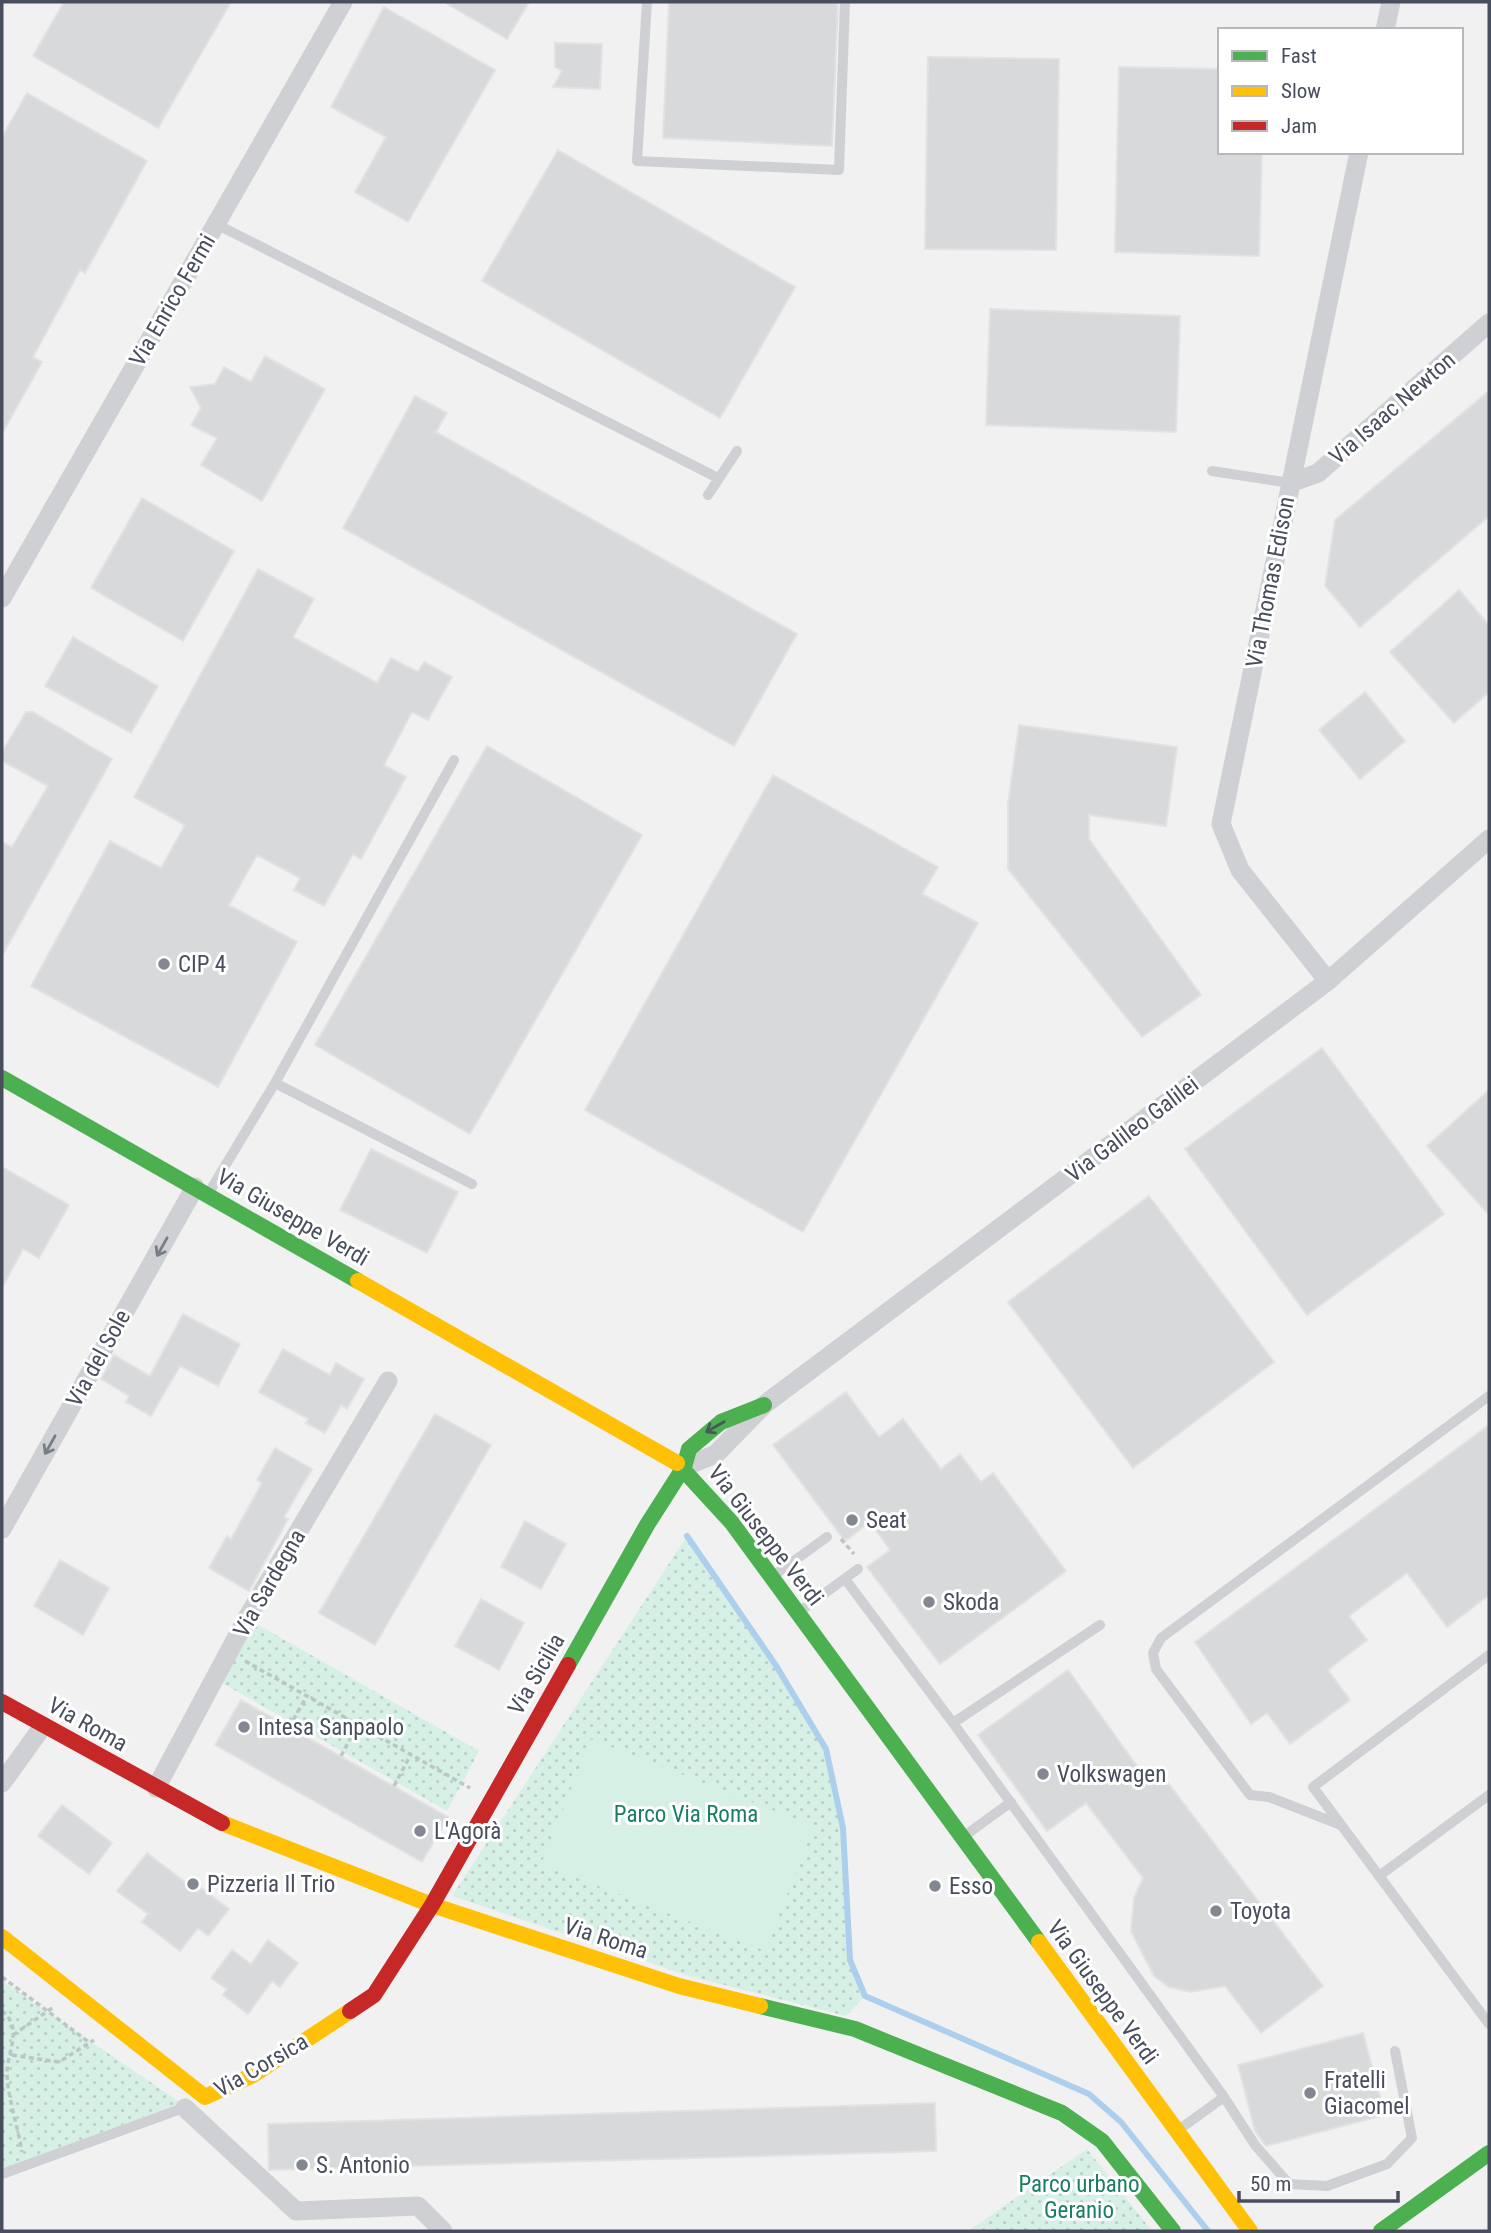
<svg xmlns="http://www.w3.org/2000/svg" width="1491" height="2233" viewBox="0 0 1491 2233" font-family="'Roboto Condensed',sans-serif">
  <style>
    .park { fill: url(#park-dots) }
    .pitch { fill: #d6f0e5 }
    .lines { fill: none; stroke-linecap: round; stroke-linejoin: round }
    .stream { stroke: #abcfed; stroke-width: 6 }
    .building { fill: #d8d9db; stroke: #e2e2e4; stroke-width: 2 }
    .path { stroke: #bbc6c5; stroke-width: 3.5; stroke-dasharray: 5 3.5; stroke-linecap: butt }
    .lane { stroke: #cfd0d3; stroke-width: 10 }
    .street { stroke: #cfd0d3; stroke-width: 19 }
    .fast { stroke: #4caf50; stroke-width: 16 }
    .slow { stroke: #ffc107; stroke-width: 16 }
    .jam { stroke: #c62828; stroke-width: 16 }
    .oneway { stroke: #777c86 }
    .oneway2 { stroke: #48585c }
    .poi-dot { fill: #838791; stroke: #fff; stroke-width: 2.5 }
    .labels { text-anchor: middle; stroke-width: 6; stroke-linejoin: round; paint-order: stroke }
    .street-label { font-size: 23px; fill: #484e5d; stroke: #fff }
    .poi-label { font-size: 23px; fill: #484e5d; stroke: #fff; text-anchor: start }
    .park-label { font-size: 23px; fill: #197e63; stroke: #fff }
  </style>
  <defs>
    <pattern id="park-dots" width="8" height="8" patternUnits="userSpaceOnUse" patternTransform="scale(1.75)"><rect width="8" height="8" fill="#d6f0e5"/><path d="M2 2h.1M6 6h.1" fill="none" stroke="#b9cfc7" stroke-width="1.8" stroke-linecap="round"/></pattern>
  </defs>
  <rect width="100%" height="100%" fill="#f1f1f1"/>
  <path class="park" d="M687,1536L777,1667L826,1749L843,1828L850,1960L865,1996L846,2016L689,1976L452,1896Z
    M255,1623L479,1751L447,1811L222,1683Z
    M2,1981L181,2103L2,2169Z
    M1087,2149L1152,2231H968Z"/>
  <path class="pitch" d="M591,1739L814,1826L765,1951L541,1864Z"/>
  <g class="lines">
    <path class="stream" d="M687,1536L777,1667L826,1749L843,1828L850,1960L865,1996L1089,2094L1121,2122L1208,2231"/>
  </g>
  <path class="building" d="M64,2H231L158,128L33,56Z
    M444,2H529L507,39Z
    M669,2H838L832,146L663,138Z
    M384,7L495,70L408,222L355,192L386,137L331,107Z
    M555,43L602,44L600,89L553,87L562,71L555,67Z
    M928,57L1059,59L1056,250L925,249Z
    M1119,67L1220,69V152H1262L1259,256L1115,252Z
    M27,93L147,161L85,273L80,270L33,357L42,362L2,434V137Z
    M558,150L795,287L720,418L482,281Z
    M990,309L1180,316L1176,432L986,425Z
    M265,356L325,389L262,501L201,465L217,438L191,425L201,408L190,387L215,384L224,367L251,382Z
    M1489,391V516L1360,627L1325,586L1335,520Z
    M415,396L447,413L436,432L797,634L734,746L343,528Z
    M142,498L234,551L183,641L91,588Z
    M258,569L314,599L293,637L377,683L391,658L418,672L424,662L452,677L428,720L412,712L384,765L406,777L361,859L353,854L324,906L294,890L300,878L257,855L229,905L297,942L218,1087L31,986L110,841L161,868L185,825L134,797Z
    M1459,590L1489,625V692L1454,723L1390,652Z
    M73,637L158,686L131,733L45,686Z
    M1365,692L1405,741L1360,779L1319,730Z
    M26,712H33L112,759L2,956V842L12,847L48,786L2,761V752Z
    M1019,725L1177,747L1166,826L1089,815V839L1201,995L1142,1037L1008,869V804Z
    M487,746L642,835L470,1134L315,1045Z
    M773,775L938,867L922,894L978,923L803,1232L585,1110Z
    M1322,1048L1444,1214L1307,1315L1185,1149Z
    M1489,1090V1215L1427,1146Z
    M371,1149L458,1192L427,1253L340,1210Z
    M2,1167L69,1205L39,1258L23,1249L2,1288Z
    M1149,1196L1274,1362L1133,1468L1008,1302Z
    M183,1314L240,1344L218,1386L180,1366L151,1416L126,1402L129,1396L101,1379L114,1355L150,1376Z
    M283,1349L330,1375L336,1363L364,1379L347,1409L341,1405L325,1433L306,1423L308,1419L259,1392Z
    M846,1392L879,1437L903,1419L941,1469L960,1454L981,1482L993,1473L1066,1571L940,1664L867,1567L890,1550L870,1522L845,1541L773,1445Z
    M435,1414L491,1445L375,1645L319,1613Z
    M1489,1425V1595L1447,1627L1407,1573L1349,1616L1367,1640L1328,1670L1350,1700L1290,1744L1267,1713L1251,1724L1195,1642Z
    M275,1448L312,1469L284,1517L288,1519L249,1591L209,1568L227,1536L231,1539L262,1483L257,1480Z
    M525,1521L566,1544L541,1589L501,1567Z
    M60,1560L109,1588L83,1635L34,1606Z
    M481,1599L524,1623L499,1670L455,1646Z
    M1068,1670L1147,1780L1159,1771L1323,1986L1261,2033L1225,1986L1190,1992L1169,1987L1154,1976L1131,1931L1134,1898L1143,1878L1086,1803L1047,1831L978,1735Z
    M241,1700L448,1817L422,1862L215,1745Z
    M62,1805L112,1843L89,1874L38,1836Z
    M147,1853L198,1892L201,1888L229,1909L208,1936L198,1928L180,1951L142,1922L148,1914L117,1891Z
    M268,1940L298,1963L280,1987L272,1981L248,2014L223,1995L227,1989L211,1978L232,1950L251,1964Z
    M1363,2033L1385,2115L1266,2146L1255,2131L1238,2065Z
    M935,2103L936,2151L269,2170L268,2124Z"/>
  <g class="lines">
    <path class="path" d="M841,1539L854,1554
      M245,1661L470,1788
      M289,1727L307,1696
      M341,1756L358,1724
      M394,1786L411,1754
      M2,1977L90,2043
      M2,2011C23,2027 8,2051 7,2072C7,2095 18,2128 22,2152
      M13,2035L55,2006
      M12,2055L59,2062L94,2040"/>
    <path class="lane" d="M647,2L637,161L839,170L845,2
      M216,224L718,478
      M1212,471L1290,483
      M708,495L737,451
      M275,1083L454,760
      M208,1194L275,1083L472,1184
      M773,1576L827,1537
      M845,1579L953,1723L1224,2097L1255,2145L1289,2184L1327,2186L1387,2164L1412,2138L1395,2051
      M799,1612L858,1569
      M1489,1655L1313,1787L1489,2024
      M953,1723L1100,1625
      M1341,1825L1269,1797L1250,1795L1156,1669L1153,1653L1161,1638L1489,1396
      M963,1837L1011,1802
      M1379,1876L1489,1795
      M1177,2131L1224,2097
      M2,2174L186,2107"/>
    <path class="street" d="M1385,30L1391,2
      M1290,483L1318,473L1489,323
      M2,598L343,2
      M1328,981L1240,870L1221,824L1359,152
      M684,1467L716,1454L764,1405L1328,981L1489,839
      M2,1529L195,1187
      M2,1783L43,1726
      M156,1788L248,1616L388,1381
      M185,2108L296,2211L418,2206L443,2231"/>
    <path class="fast" d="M2,1078L358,1281
      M677,1463L732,1523L1039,1942
      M568,1665L647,1525L684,1467L689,1449L721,1422L764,1405
      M760,2006L855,2029L1062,2113L1102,2141L1173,2231
      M1381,2231L1489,2153"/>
    <path class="slow" d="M358,1281L677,1463
      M222,1823L432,1905L679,1986L760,2006
      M2,1937L205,2097L253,2075L350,2011
      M1039,1942L1250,2231"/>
    <path class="jam" d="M2,1702L222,1823
      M350,2011L374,1995L432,1905L568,1665"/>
  </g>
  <defs><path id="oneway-shaft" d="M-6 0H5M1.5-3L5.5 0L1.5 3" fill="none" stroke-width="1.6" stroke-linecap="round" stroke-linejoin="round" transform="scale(1.75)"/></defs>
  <g class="oneway">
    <use href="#oneway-shaft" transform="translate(162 1247) rotate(119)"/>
    <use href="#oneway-shaft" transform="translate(50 1445) rotate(119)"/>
  </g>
  <use class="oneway2" href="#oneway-shaft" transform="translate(715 1427) rotate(150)"/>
  <g class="poi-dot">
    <circle cx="164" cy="964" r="7"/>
    <circle cx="852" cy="1520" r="7"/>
    <circle cx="929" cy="1602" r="7"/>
    <circle cx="244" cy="1727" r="7"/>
    <circle cx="1043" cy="1774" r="7"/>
    <circle cx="420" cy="1831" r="7"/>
    <circle cx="193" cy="1884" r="7"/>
    <circle cx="935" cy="1886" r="7"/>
    <circle cx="1216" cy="1911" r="7"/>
    <circle cx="1310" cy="2093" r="7"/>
    <circle cx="302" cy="2165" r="7"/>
  </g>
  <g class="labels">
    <g class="street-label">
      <text transform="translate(172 300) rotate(-60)" y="8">Via Enrico Fermi</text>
      <text transform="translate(1392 408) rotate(-41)" y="8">Via Isaac Newton</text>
      <text transform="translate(1270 582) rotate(-79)" y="8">Via Thomas Edison</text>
      <text transform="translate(1132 1129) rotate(-37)" y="8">Via Galileo Galilei</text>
      <text transform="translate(293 1217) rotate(30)" y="8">Via Giuseppe Verdi</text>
      <text transform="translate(98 1358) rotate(-61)" y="8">Via del Sole</text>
      <text transform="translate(766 1535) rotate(52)" y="8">Via Giuseppe Verdi</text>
      <text transform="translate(269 1583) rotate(-60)" y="8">Via Sardegna</text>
      <text transform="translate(536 1674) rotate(-60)" y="8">Via Sicilia</text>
      <text transform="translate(88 1724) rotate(29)" y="8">Via Roma</text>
      <text transform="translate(606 1938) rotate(18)" y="8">Via Roma</text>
      <text transform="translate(1103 1992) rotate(54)" y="8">Via Giuseppe Verdi</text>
      <text transform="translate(261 2065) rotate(-30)" y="8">Via Corsica</text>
    </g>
    <g class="poi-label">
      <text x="178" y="972">CIP 4</text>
      <text x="866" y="1528">Seat</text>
      <text x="943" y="1610">Skoda</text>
      <text x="258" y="1735">Intesa Sanpaolo</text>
      <text x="1057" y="1782">Volkswagen</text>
      <text x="434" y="1839">L'Agorà</text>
      <text x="207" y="1892">Pizzeria Il Trio</text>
      <text x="949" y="1894">Esso</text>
      <text x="1230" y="1919">Toyota</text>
      <text x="1324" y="2088">Fratelli<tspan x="1324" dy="26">Giacomel</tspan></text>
      <text x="316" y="2173">S. Antonio</text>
    </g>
    <g class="park-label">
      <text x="686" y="1822">Parco Via Roma</text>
      <text x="1079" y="2192">Parco urbano<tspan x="1079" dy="26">Geranio</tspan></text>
    </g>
  </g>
  <rect width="1491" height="2233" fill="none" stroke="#484e5d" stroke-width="7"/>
  <rect x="1218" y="28" width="245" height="126" fill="#ffffff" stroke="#b6b8be" stroke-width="2"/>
  <rect x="1232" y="51" width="35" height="10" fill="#4caf50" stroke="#b6b8be" stroke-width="2"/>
  <text x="1281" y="63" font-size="21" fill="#484e5d">Fast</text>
  <rect x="1232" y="86" width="35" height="10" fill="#ffc107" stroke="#b6b8be" stroke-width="2"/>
  <text x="1281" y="98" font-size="21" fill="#484e5d">Slow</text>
  <rect x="1232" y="121" width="35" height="10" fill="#c62828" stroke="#b6b8be" stroke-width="2"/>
  <text x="1281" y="133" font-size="21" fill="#484e5d">Jam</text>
  <path d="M1239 2191v10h159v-10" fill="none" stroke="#484e5d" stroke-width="3.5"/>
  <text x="1250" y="2191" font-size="21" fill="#484e5d" stroke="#ffffff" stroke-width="5" paint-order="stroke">50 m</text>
</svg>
